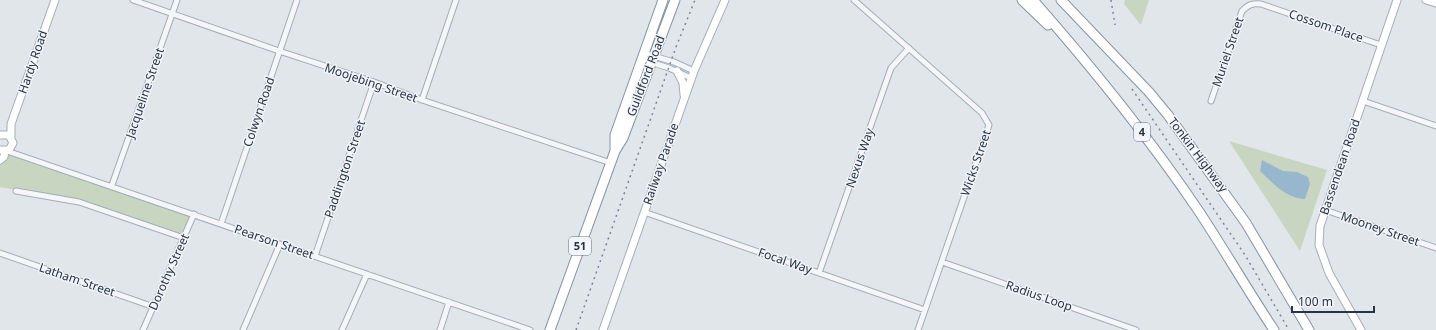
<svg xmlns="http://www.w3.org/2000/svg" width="1436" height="330" viewBox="0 0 1436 330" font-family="'Noto Sans',sans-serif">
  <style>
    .green { fill: #c8d6c1 }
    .water { fill: #98b7cf }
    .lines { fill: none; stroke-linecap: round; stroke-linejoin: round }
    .street-casing { stroke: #a5adb6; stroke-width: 7 }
    .secondary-casing { stroke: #a5adb6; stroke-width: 9 }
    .highway-casing { stroke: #8694a4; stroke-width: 11 }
    .street { stroke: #f4f6f9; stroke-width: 5 }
    .secondary { stroke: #fff; stroke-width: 7 }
    .highway { stroke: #fff; stroke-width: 9 }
    .rail { stroke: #788697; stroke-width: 1.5; stroke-dasharray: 2 4; stroke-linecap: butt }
    .labels { text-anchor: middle; stroke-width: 3; stroke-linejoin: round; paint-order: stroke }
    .shield { fill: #f1f4f8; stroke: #646e7b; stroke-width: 1 }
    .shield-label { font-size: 11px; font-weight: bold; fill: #273445 }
    .street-label { font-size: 12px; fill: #273445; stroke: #f1f4f8 }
  </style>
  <rect width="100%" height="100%" fill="#e1e6eb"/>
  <path class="green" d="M1125,0H1149L1141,25L1124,4Z
    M1229,141L1327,170L1300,251Z
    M5,151L194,214L184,238L79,202L0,187V160Z"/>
  <path class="water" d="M1262,160L1283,171L1297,172L1308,177L1310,184L1305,199C1286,199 1273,183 1260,171Z"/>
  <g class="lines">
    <defs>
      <path id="street" d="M133,0L279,51L374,82L422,100L611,163
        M854,0L982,113L989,125L918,330
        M643,53L674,62L694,71
        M650,62L669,68L691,78
        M422,100L456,0
        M1211,101L1242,11C1248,5 1252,3 1261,4L1381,45
        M1363,101L1436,126
        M7,151L530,330
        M112,185L177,0
        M16,191L79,202L184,238
        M1325,210L1436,248
        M644,212L925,310
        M221,224L297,0
        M0,253L154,307
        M315,256L374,82
        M942,262L1136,330
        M819,273L891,68L909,48
        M143,330L194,214
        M243,330L280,244
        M342,330L367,274
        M440,330L449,302"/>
      <path id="secondary" d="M1426,0L1436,3
        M677,71L683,83L684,95
        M0,135H9L13,143L9,150H0
        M11,136V124L55,0
        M0,160L4,157L5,151
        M603,330L694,71L725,0
        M1361,330L1329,273L1319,245L1320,226L1397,0"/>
      <path id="highway" d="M1022,0L1048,25
        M1033,0C1092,67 1148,136 1198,210C1224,249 1248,291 1274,330
        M1061,0L1149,92L1168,115L1246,223L1309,330
        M615,149V135L663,0
        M550,330L615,151L623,138L675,0"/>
    </defs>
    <use href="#street" class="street-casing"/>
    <use href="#secondary" class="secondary-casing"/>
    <use href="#highway" class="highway-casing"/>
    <use href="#street" class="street"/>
    <use href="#secondary" class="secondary"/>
    <use href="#highway" class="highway"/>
    <path class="rail" d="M1111,0L1115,25
      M1132,89L1245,255L1289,330
      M576,330L676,47L695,0"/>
  </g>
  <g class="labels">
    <g class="shield">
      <rect x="1134" y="123" width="16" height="18" rx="3"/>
      <rect x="569" y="237" width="22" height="18" rx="3"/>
    </g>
    <g class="shield-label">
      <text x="1142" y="136">4</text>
      <text x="580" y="250">51</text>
    </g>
    <g class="street-label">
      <text transform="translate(1326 26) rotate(19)" y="4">Cossom Place</text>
      <text transform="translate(1228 52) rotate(-71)" y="4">Muriel Street</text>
      <text transform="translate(33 62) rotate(-71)" y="4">Hardy Road</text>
      <text transform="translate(646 76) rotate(-69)" y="4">Guildford Road</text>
      <text transform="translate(371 83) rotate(19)" y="4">Moojebing Street</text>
      <text transform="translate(145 93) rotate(-71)" y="4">Jacqueline Street</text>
      <text transform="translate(259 112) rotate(-71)" y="4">Colwyn Road</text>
      <text transform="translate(1198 155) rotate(53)" y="4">Tonkin Highway</text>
      <text transform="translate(860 158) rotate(-71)" y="4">Nexus Way</text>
      <text transform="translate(976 163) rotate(-71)" y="4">Wicks Street</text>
      <text transform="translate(661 164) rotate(-71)" y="4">Railway Parade</text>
      <text transform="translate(1340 167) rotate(-71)" y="4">Bassendean Road</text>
      <text transform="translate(345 169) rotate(-71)" y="4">Paddington Street</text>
      <text transform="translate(1380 229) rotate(19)" y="4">Mooney Street</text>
      <text transform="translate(274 242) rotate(19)" y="4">Pearson Street</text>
      <text transform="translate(785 261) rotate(19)" y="4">Focal Way</text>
      <text transform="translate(169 272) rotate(-66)" y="4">Dorothy Street</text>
      <text transform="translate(77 280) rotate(19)" y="4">Latham Street</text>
      <text transform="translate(1039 296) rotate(19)" y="4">Radius Loop</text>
    </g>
  </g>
  <path d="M1292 306v6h82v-6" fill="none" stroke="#273445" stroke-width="2"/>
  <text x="1298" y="306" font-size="12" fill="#273445" stroke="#f1f4f8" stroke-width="3" paint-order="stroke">100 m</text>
</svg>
